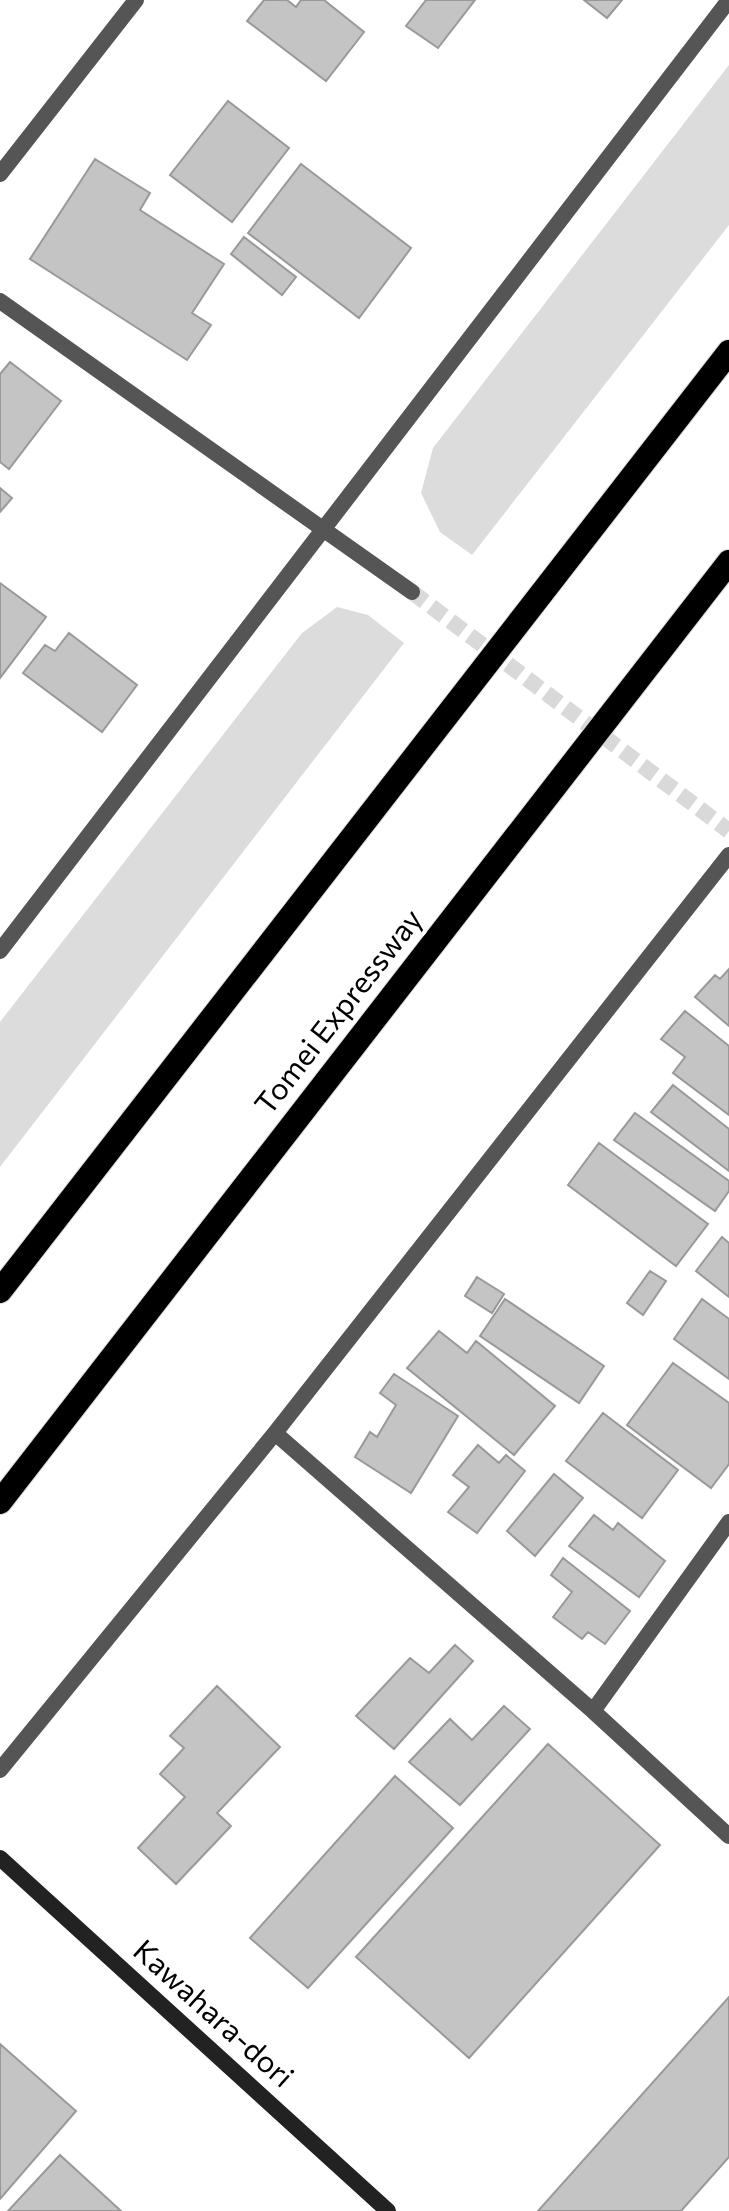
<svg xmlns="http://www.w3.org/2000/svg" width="729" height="2211" viewBox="0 0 729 2211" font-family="Commissioner,sans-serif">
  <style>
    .green { fill: #dcdcdc }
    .building { fill: #c4c4c4; stroke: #999; stroke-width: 2 }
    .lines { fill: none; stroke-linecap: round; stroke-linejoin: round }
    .street-tunnel { stroke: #d9d9d9; stroke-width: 16; stroke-dasharray: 16 8; stroke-linecap: butt }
    .highway-casing { stroke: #dbdbdb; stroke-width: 26 }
    .street { stroke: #555; stroke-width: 16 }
    .secondary { stroke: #222; stroke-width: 16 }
    .highway { stroke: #000; stroke-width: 24 }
    .labels { text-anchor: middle; stroke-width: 8; stroke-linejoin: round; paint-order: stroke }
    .street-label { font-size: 30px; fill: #000; stroke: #fff }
  </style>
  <rect width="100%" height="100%" fill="#fff"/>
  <path class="green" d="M729,65V225L472,555L440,532L421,493L433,448Z
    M337,607L368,615L404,643L0,1167V1022L302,633Z"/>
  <path class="building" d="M264,0H287L296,7L301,0H324L364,32L326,81L247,21Z
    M426,0H475L438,48L406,26Z
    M584,0H622L607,18Z
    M228,101L289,148L232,222L170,175Z
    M95,159L150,193L140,210L224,264L192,313L211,325L187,360L30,259Z
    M301,164L411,248L359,318L248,233Z
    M244,237L296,277L282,295L231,254Z
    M10,362L61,401L9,469L0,462V374Z
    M0,488L12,498L0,512Z
    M0,583L46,617L0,678Z
    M69,633L137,685L102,732L23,673L45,645L55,651Z
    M729,969V1026L695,997L715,975L720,979Z
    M685,1011L729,1046V1115L673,1073L685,1057L661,1039Z
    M673,1085L729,1129V1171L651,1112Z
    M635,1113L729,1181V1191L715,1211L614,1140Z
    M599,1143L708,1224L676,1266L568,1185Z
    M722,1237L729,1243V1297L696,1271Z
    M650,1271L666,1281L643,1315L627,1303Z
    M477,1277L504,1294L492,1313L465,1296Z
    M505,1299L604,1366L579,1403L480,1336Z
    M702,1299L729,1319V1379L674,1339Z
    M439,1331L467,1353L476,1341L555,1406L514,1455L407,1368Z
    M673,1363L729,1403V1464L711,1488L627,1425Z
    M394,1374L458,1416L411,1493L355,1457L370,1432L377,1437L396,1405L380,1393Z
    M603,1413L678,1470L642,1518L566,1461Z
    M478,1445L499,1463L506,1455L525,1471L477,1533L448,1512L469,1487L453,1475Z
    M554,1474L583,1498L535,1556L507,1531Z
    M594,1515L613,1530L618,1523L665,1561L639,1597L569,1546Z
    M563,1558L630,1611L605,1644L588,1632L582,1639L553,1617L572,1592L551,1575Z
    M455,1645L473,1661L394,1749L356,1716L410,1658L429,1673Z
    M217,1686L280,1747L217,1813L231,1826L176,1884L138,1848L185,1797L160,1774L184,1748L170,1736Z
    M504,1706L530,1729L460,1805L409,1762L450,1719L472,1740Z
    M548,1744L660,1845L469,2058L356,1957Z
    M395,1776L453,1828L308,1988L250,1938Z
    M729,1997V2157L681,2211H538Z
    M0,2044L76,2111L0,2199Z
    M60,2155L121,2211H8Z"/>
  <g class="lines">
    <path class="street-tunnel" d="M412,592L729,831"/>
    <defs>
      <path id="highway" d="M0,1291L729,352
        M0,1502L729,562"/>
    </defs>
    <use href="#highway" class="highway-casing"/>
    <path class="street" d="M0,174L136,0
      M0,301L412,592
      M0,951L729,0
      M275,1433L593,1711L729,1836
      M593,1711L729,1522
      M0,1770L275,1433L729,855"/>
    <path class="secondary" d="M0,1858L388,2211"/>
    <use href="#highway" class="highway"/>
  </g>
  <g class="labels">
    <g class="street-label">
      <text transform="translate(339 1012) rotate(-52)" y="10">Tomei Expressway</text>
      <text transform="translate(213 2014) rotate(42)" y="10">Kawahara-dori</text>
    </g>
  </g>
</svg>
